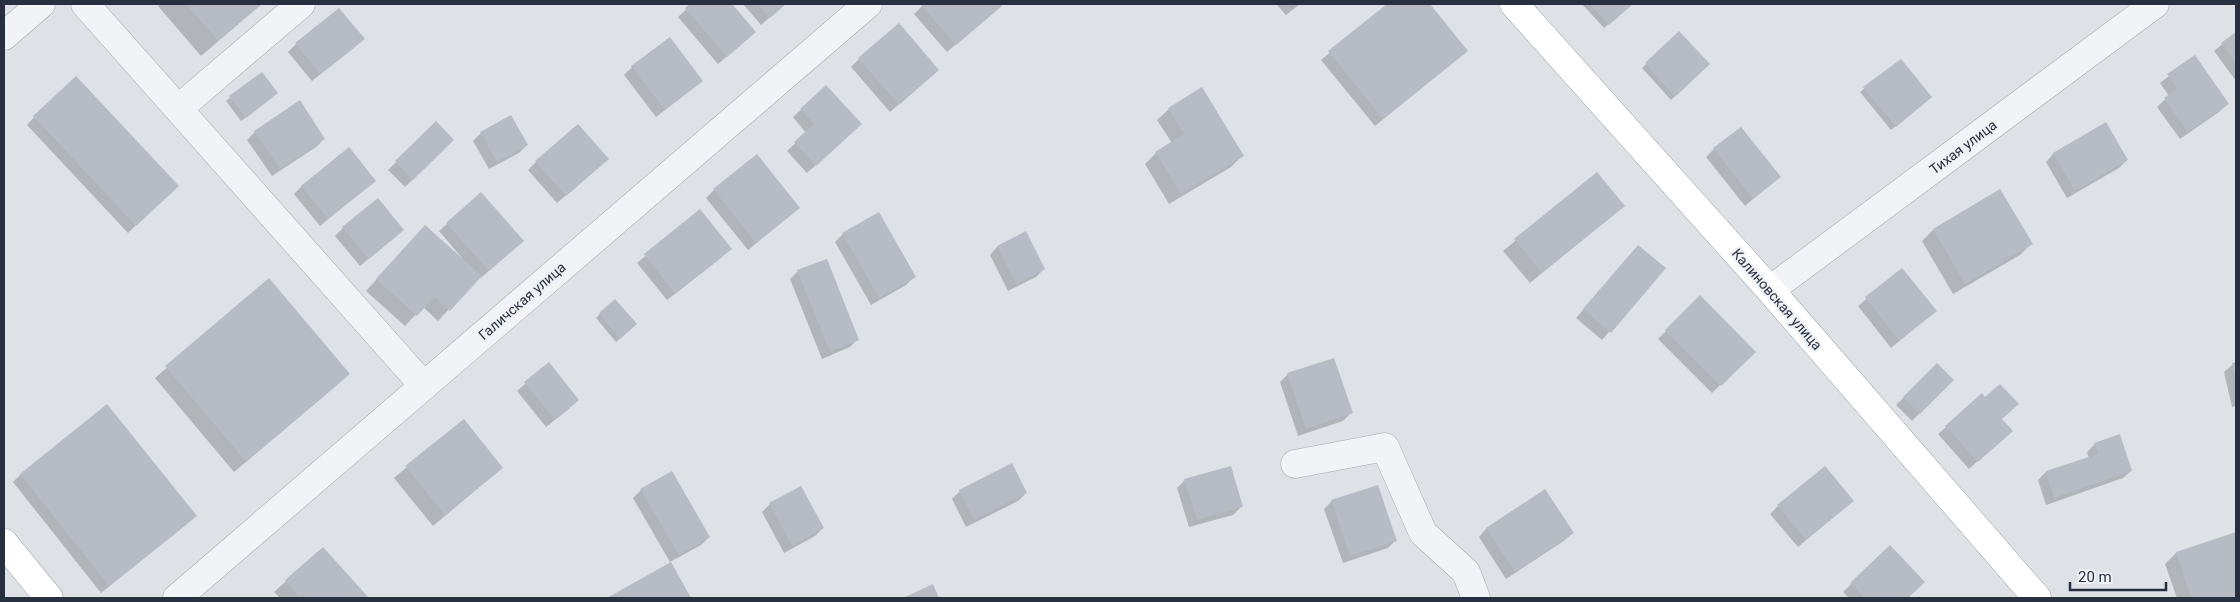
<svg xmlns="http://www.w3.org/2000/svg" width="2240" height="602" viewBox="0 0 2240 602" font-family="Roboto,sans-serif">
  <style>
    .shadow { fill: #0003 }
    .building { fill: #b6bbc4 }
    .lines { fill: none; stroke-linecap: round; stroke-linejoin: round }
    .minor-casing { stroke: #a4a9b1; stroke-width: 29 }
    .major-casing { stroke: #9ea6b3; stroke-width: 29 }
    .minor { stroke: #f1f3f6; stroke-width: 28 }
    .major { stroke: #fff; stroke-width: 28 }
    .labels { text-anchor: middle; stroke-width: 4.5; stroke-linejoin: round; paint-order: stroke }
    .street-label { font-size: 14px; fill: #282f3e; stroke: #eef1f5 }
  </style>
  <rect width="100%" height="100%" fill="#dee2e7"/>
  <path class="shadow" d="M161,4H262L201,56L158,6Z
    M692,4H731L755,32L718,64L678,17Z
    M743,4H785L761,25Z
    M924,4H999L1001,5L947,52L914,14Z
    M1276,4H1300L1286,15Z
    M1389,4H1429L1467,51L1375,126L1321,60Z
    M1582,4H1632L1604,28Z
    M1679,33L1708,64L1671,100L1642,68Z
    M2236,33V81L2214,51Z
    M296,44L355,47L312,81L288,52Z
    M2194,57L2227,104L2219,112L2180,139L2157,107L2169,96L2160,83Z
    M859,59L929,78L890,112L851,67Z
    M1900,60L1927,101L1891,130L1860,92Z
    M632,67L702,81L656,117L624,75Z
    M262,73L273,97L241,121L226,101Z
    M1169,109L1242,156L1231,167L1169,204L1145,164L1156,153L1172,143L1157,120Z
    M801,110L852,132L807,173L787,151L806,133L793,117Z
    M510,116L527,145L519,153L489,169L473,141L481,133Z
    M34,117L169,193L128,233L27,125Z
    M436,123L453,140L405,187L388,170Z
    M2105,124L2127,160L2119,168L2067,198L2046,162L2053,154Z
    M255,132L324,139L316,147L272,176L247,140Z
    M1714,149L1779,177L1745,206L1706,157Z
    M536,162L599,167L557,203L528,170Z
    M1597,173L1623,206L1530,283L1503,251Z
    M374,181L320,226L294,194L302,186Z
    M714,190L799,208L748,250L706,198Z
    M2000,191L2031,244L2020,255L1953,294L1922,241L1933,230Z
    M700,211L722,257L667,300L637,263Z
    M878,214L914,277L906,285L871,305L835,242L843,234Z
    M447,224L522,241L481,278L479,277L438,321L423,307L405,326L366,291L414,238L461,259L462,258L439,231Z
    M343,228L395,237L360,266L335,236Z
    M1025,233L1044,269L1036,277L1008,291L990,255L997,247Z
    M1638,246L1664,268L1602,340L1576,318Z
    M1902,269L1935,311L1891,348L1858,306Z
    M798,271L858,339L850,347L822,359L790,279Z
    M269,280L337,385L234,472L155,378Z
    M1700,297L1754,352L1712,393L1658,339Z
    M600,314L632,328L616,342L596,318Z
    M548,364L570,408L546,427L517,391Z
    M2236,364V406L2232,407L2224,372L2232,365Z
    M1937,365L1952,380L1912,421L1896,405Z
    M1288,374L1351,413L1343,421L1298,436L1280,382Z
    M463,420L502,468L433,526L394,478Z
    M1946,427L2003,438L1969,469L1938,434Z
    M2095,444L2131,471L2123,478L2046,505L2038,480L2046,472L2089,458L2087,452Z
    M21,474L187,524L101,593L13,482Z
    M1185,480L1241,507L1233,515L1189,527L1177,488Z
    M641,490L709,537L701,545L670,562L633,498Z
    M1545,490L1573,532L1565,540L1506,579L1479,537L1486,529Z
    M960,491L1026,493L1018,501L966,527L952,499Z
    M1332,501L1396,540L1388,548L1343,563L1324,509Z
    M1852,501L1798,547L1770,514L1778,506Z
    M770,504L823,528L815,536L784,553L762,512Z
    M2236,533V598H2177L2165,564L2176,553Z
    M1890,547L1923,582L1906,598H1849L1843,592Z
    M323,548L367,598H280L274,592Z
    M670,564L689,598H609Z"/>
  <path class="building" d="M186,4H261L218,41Z
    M690,4H732L756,32L727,57L685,8Z
    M757,4H786L770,18Z
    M922,4H1001L1002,6L956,45L921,5Z
    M1387,4H1430L1468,51L1383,119L1328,51Z
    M1589,4H1633L1609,25Z
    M339,8L365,39L320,74L295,43Z
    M899,23L939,70L899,105L858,58Z
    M1679,31L1710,64L1675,97L1645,63Z
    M2236,32V63L2221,43Z
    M670,37L703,81L665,110L631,66Z
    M2195,55L2229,104L2188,132L2164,98L2177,89L2167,74Z
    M1901,59L1932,97L1896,127L1863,87Z
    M262,72L278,93L246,118L229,96Z
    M76,76L179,186L136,226L33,116Z
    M826,85L862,124L816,166L794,142L814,124L800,109Z
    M1202,87L1244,156L1181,194L1155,152L1184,134L1168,108Z
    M300,100L325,139L280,169L254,131Z
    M511,115L528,145L497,162L480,132Z
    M436,121L454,140L413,180L395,161Z
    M2106,122L2128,160L2075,191L2053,153Z
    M578,124L609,159L566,196L535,161Z
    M1741,127L1781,177L1753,199L1713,148Z
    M349,147L376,181L328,219L301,186Z
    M757,154L800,208L756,243L713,189Z
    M1597,172L1625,206L1542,273L1514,239Z
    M2000,189L2033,244L1965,284L1933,229Z
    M481,192L524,241L489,271L446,223Z
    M378,198L404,230L369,259L342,227Z
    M700,209L732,249L675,294L644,254Z
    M879,212L916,277L879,298L842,233Z
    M425,225L482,276L450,311L434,297L417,316L376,279Z
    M1026,231L1045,269L1016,284L997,246Z
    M1638,245L1666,268L1611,333L1583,309Z
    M827,259L859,340L830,352L797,270Z
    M1902,268L1937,311L1899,341L1865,297Z
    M269,278L350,374L246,462L165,366Z
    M1700,295L1756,352L1721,386L1665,330Z
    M615,299L637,324L620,339L599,313Z
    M1334,358L1353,413L1306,429L1287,373Z
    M549,362L579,400L555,420L524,382Z
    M2236,362V380L2232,363Z
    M1937,363L1954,380L1920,414L1903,397Z
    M2000,384L2019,404L2002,419L2013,431L1978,462L1945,426L1982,393L1985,397Z
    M107,404L197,516L109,586L20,474Z
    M464,419L503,468L445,515L405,466Z
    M2120,434L2132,471L2054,498L2046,471L2098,454L2094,443Z
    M1012,463L1027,493L974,520L959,490Z
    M1231,466L1243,507L1197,520L1184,479Z
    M1825,466L1854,501L1806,540L1777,505Z
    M672,471L710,537L679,555L640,489Z
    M1378,485L1397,541L1350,556L1331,500Z
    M801,486L824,528L792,546L769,503Z
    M1545,489L1574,533L1515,572L1486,528Z
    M2236,532V598H2191L2176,552Z
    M1890,545L1925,582L1908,598H1864L1850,583Z
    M323,547L369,598H300L285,580Z
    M671,562L691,598H607Z
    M933,584L939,598H903Z"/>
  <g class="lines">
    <defs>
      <path id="minor" d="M85,4L424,386
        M4,36L41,4
        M178,109L301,4
        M1770,290L2155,4
        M1295,464L1385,447L1423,533L1466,572L1476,598
        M177,598L868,4"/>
      <path id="major" d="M1514,4L1770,290L2037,598
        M4,543L49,598"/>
    </defs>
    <use href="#minor" class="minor-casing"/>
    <use href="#major" class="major-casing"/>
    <use href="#minor" class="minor"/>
    <use href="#major" class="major"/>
  </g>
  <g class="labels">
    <g class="street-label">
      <text transform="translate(1963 147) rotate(-37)" y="5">Тихая улица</text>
      <text transform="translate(1777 299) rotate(49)" y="5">Калиновская улица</text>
      <text transform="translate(522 301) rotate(-41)" y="5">Галичская улица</text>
    </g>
  </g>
  <rect width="2240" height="602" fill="none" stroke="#282f3e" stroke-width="10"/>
  <path d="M2070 582v8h96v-8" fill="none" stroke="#282f3e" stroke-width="2.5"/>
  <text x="2078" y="582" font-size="15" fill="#282f3e" stroke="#eef1f5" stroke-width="4" paint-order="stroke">20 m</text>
</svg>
